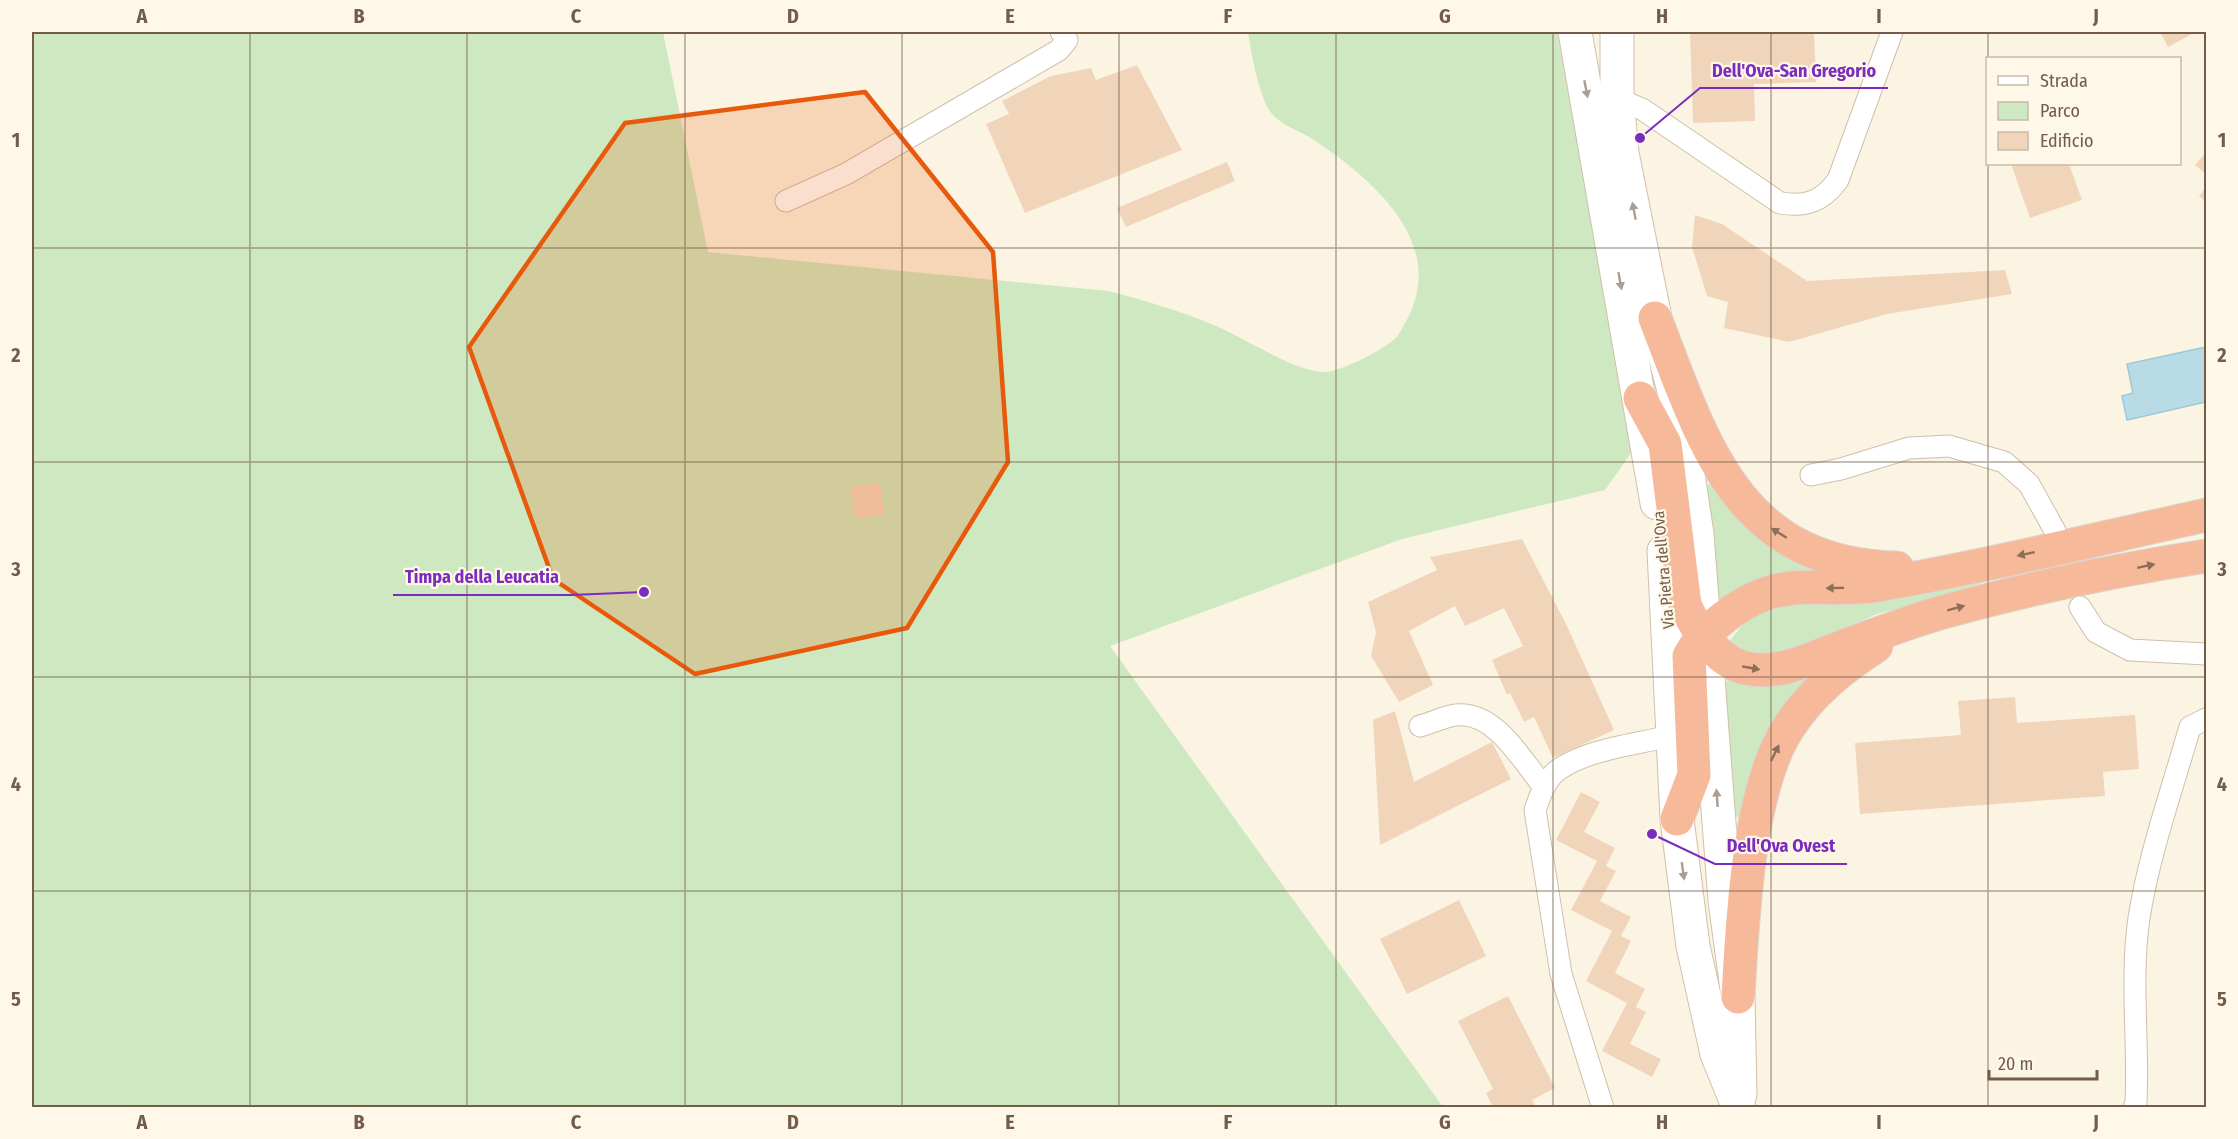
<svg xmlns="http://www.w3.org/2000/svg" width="2238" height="1139" viewBox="0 0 2238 1139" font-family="'Fira Sans Condensed',sans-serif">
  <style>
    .green { fill: #cee9c2 }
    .water { fill: #b8dbe5; stroke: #9ec9d7; stroke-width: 1.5 }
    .building { fill: #f1d5bb }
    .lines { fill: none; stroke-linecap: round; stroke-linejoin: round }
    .lane-casing { stroke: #cfbfad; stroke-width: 23 }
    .secondary-casing { stroke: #d2bfaa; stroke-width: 35 }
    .highway-casing { stroke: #dbd5d0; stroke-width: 35 }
    .lane { stroke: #fff; stroke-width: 21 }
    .secondary { stroke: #fff; stroke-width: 33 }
    .highway { stroke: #f6ba9a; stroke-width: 33 }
    .oneway { fill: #ab9d92 }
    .oneway2 { fill: #8d6f59 }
    .marked { fill: #e8590c; fill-opacity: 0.2; stroke: #e8590c; stroke-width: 4.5; stroke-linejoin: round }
    .grid { fill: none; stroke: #735c49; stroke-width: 1.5; stroke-opacity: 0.55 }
    .labels { text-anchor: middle; stroke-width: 4.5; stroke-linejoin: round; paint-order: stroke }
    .street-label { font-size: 16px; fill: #735c49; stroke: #fff8e9 }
    .leader { fill: none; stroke: #7b2cbf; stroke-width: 2 }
    .callout-dot { fill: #7b2cbf; stroke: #fff8e9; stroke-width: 2 }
    .callout-label { font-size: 18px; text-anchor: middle; font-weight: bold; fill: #7b2cbf; stroke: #fff8e9; stroke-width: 4.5; stroke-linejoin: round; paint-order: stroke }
    .neatline { fill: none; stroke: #735c49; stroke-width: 2 }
    .grid-label { font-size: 20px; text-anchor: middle; font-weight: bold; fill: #735c49 }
  </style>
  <rect width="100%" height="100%" fill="#fcf4e3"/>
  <path class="green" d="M32,32H663L708,252L1109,291C1146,301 1181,311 1216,326C1245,338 1295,372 1324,372C1341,372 1385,349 1397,337C1399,334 1402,328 1404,325C1451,246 1375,181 1314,140C1302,132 1281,125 1272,114C1259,99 1251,51 1248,32H1557L1634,449L1605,490L1402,539L1110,646L1443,1107H32Z
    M1715,484L1828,571L1718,602L1705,485Z
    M2003,575L1951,595L1877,614L1798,649L1759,657L1727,644L1745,622L1777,605Z
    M1801,676L1806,679V683L1742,819L1734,816L1725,682L1731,678Z"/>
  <path class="water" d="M2206,347V402L2127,420L2122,396L2133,393L2127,364Z"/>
  <path class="building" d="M1690,32H1814L1816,82L1754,84L1755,121L1693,123Z
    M2160,32H2196L2168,47Z
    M1137,65L1182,150L1025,213L986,124L1009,114L1002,101L1051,76L1091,68L1096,80Z
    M2206,152V174L2195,165Z
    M1227,162L1235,181L1126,227L1117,208Z
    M2011,164H2069L2082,200L2030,218Z
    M2206,187V202L2199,196Z
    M1695,215L1722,224L1807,281L2005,270L2012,294L1887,314L1789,342L1724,328L1728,302L1707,296L1692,247Z
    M880,483L884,515L855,519L851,487Z
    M1522,539L1567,626L1614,730L1553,758L1534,717L1524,722L1510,693L1507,695L1492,660L1523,646L1504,608L1465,626L1455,606L1409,631L1433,685L1399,702L1371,656L1376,632L1368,602L1437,570L1430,557Z
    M2015,697L2017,723L2135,715L2139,769L2103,772L2105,796L1860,814L1855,743L1961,735L1958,701Z
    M1395,711L1414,782L1492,742L1511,779L1380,845L1373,720Z
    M1581,792L1600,802L1584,832L1615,848L1606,866L1616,871L1600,901L1631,917L1621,936L1631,941L1615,973L1645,989L1636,1007L1646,1012L1630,1044L1661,1059L1652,1077L1602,1051L1627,1003L1586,981L1612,931L1571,910L1597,861L1556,840Z
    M1459,900L1486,956L1407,994L1380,939Z
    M1508,996L1555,1088L1532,1100L1536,1108H1493L1486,1093L1493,1089L1458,1021Z"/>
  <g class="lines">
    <defs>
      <path id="lane" d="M1617,99L1642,109L1780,203C1806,207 1822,202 1838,180L1892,32
        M786,201L846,174L1059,50L1067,40L1061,32
        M1811,475L1841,469L1909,448L1949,446L2004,462L2029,484L2055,531
        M2080,607L2096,632L2130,650L2206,654
        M1420,726C1432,723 1445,716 1456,715C1496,711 1522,761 1544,787
        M1603,1108L1561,974L1535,810C1540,796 1545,780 1558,770C1590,748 1636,745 1673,735
        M2134,1108L2136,1102C2139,1041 2130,979 2139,918C2149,854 2172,790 2190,727L2206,719"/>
      <path id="secondary" d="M1575,32L1657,503
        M1617,32V99L1622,153L1655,318L1677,402L1697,534L1725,901L1738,997L1740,1094
        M1664,551L1677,819L1693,946L1717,1054L1739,1108"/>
      <path id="highway" d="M1655,318C1704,445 1737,564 1897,568
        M1640,398L1665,444L1685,605C1698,633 1718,664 1750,669C1782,674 1812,658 1842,647C1880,633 1918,618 1958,608C2039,586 2123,569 2206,556
        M1677,819L1694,775L1689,656C1703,630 1737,604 1765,594C1800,581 1841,592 1878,585C1988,566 2097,539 2206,515
        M1738,997C1742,923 1748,792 1787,730C1809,694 1841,669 1876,646"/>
    </defs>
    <use href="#lane" class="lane-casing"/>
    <use href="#secondary" class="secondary-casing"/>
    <use href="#highway" class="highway-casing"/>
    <use href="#lane" class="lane"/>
    <use href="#secondary" class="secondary"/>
    <use href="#highway" class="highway"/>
  </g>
  <defs><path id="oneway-solid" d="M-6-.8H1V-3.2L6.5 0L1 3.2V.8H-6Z" transform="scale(1.5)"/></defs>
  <g class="oneway">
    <use href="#oneway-solid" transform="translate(1586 89) rotate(79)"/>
    <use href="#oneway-solid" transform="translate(1634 211) rotate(-101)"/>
    <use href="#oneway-solid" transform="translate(1620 281) rotate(80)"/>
    <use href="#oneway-solid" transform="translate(1717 798) rotate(-94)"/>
    <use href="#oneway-solid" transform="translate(1683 871) rotate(82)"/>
  </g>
  <g class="oneway2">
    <use href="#oneway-solid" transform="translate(1779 533) rotate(-148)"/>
    <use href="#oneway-solid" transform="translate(2026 554) rotate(168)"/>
    <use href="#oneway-solid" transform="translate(2146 566) rotate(-12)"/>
    <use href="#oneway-solid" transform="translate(1835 588) rotate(179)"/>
    <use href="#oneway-solid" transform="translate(1956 608) rotate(-15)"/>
    <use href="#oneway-solid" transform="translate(1751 668) rotate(10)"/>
    <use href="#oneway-solid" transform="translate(1775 753) rotate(-64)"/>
  </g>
  <path class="marked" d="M865,92L993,252L1008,462L907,628L695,674L553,579L469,347L625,123Z"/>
  <path class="grid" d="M250,32V1108M467,32V1108M685,32V1108M902,32V1108M1119,32V1108M1336,32V1108M1553,32V1108M1771,32V1108M1988,32V58M1988,164V1108M32,248H2206M32,462H2206M32,677H2206M32,891H2206"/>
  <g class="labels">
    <g class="street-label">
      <text transform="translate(1663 570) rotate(-95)" y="6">Via Pietra dell'Ova</text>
    </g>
  </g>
  <path class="leader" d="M1640 138L1700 88H1888M644 592L571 595H393M1652 834L1715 864H1847"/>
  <g class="callout-dot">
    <circle cx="1640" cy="138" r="6"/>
    <circle cx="644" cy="592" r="6"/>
    <circle cx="1652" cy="834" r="6"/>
  </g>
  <g class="callout-label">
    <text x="1794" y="77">Dell'Ova-San Gregorio</text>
    <text x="482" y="583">Timpa della Leucatia</text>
    <text x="1781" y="852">Dell'Ova Ovest</text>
  </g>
  <rect width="2238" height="1139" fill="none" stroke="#fff8e9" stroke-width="66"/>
  <rect x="1986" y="57" width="195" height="108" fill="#fff8e9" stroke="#c7baa9" stroke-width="1.5"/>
  <rect x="1998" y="76" width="30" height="9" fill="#ffffff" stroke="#c7baa9" stroke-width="1.5"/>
  <text x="2040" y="87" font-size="18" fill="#735c49">Strada</text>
  <rect x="1998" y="102" width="30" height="18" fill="#cee9c2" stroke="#c7baa9" stroke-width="1.5"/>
  <text x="2040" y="117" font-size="18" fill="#735c49">Parco</text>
  <rect x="1998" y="132" width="30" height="18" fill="#f1d5bb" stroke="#c7baa9" stroke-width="1.5"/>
  <text x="2040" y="147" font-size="18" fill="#735c49">Edificio</text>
  <path d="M1989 1070v9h108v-9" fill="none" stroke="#735c49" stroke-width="3"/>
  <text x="1998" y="1070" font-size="18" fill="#735c49" stroke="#fff8e9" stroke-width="4.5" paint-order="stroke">20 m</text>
  <rect x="33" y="33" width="2172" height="1073" class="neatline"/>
  <g class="grid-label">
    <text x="142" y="23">A</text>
    <text x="359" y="23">B</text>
    <text x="576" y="23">C</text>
    <text x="793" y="23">D</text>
    <text x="1010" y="23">E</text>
    <text x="1228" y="23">F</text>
    <text x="1445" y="23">G</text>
    <text x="1662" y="23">H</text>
    <text x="1879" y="23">I</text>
    <text x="2096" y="23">J</text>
    <text x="16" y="147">1</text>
    <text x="2222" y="147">1</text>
    <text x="16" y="362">2</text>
    <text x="2222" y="362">2</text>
    <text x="16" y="576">3</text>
    <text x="2222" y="576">3</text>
    <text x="16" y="791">4</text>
    <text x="2222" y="791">4</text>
    <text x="16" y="1006">5</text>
    <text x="2222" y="1006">5</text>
    <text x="142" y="1129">A</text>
    <text x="359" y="1129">B</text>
    <text x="576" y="1129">C</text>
    <text x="793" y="1129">D</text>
    <text x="1010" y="1129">E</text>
    <text x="1228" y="1129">F</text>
    <text x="1445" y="1129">G</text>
    <text x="1662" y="1129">H</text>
    <text x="1879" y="1129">I</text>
    <text x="2096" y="1129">J</text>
  </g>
</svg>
